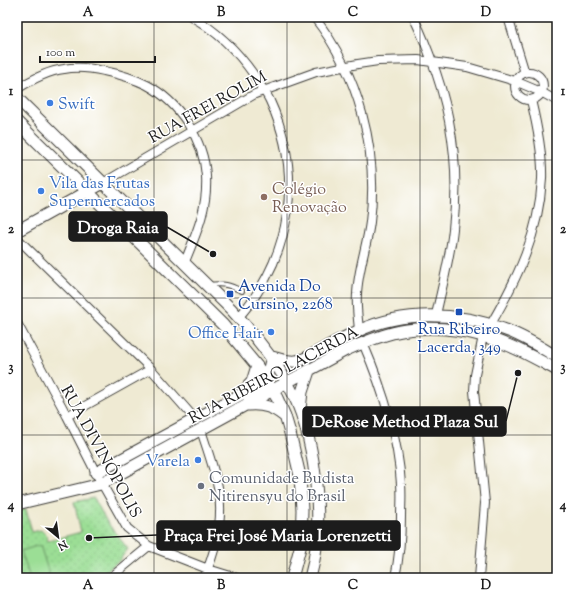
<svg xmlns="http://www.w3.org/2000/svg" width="574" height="595" viewBox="0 0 574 595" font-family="'Sorts Mill Goudy',serif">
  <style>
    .park { fill: url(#park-dots); stroke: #5c7d58 }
    .garden { fill: #9bde95; stroke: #5c7d58 }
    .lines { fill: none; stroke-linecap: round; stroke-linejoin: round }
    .lane-casing { stroke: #3c3b37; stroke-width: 6 }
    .street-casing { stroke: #3c3b37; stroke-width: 10 }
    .secondary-casing { stroke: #3c3b37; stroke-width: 13 }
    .lane { stroke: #fff; stroke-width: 4 }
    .street { stroke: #fff; stroke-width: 8 }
    .secondary { stroke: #fff; stroke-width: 11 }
    .grid { fill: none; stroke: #1c1c1c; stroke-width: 1; stroke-opacity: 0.55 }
    .shop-dot { fill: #3f7fe0; stroke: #fff; stroke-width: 1.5 }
    .education-dot { fill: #8d6e63; stroke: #fff; stroke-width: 1.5 }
    .transit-dot { fill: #1a4fb4; stroke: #fff; stroke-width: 1.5 }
    .worship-dot { fill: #6b7280; stroke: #fff; stroke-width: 1.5 }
    .labels { text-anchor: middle; stroke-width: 3; stroke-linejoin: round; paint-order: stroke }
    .shop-label { font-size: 16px; fill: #366cbe; stroke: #fff; text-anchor: start }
    .street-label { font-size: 16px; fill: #1c1c1c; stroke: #fff }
    .education-label { font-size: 16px; fill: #785e54; stroke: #fff; text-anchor: start }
    .transit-label { font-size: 16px; fill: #164399; stroke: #fff; text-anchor: start }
    .worship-label { font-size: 16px; fill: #5b616d; stroke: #fff; text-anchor: start }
    .leader { fill: none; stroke: #1c1c1c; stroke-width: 1.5 }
    .callout-dot { fill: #1c1c1c; stroke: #fff; stroke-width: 1.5 }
    .callout { fill: #1c1c1c; stroke: #1c1c1c; stroke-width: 1.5 }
    .callout-label { font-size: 17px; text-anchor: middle; font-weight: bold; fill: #fff }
    .neatline { fill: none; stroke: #1c1c1c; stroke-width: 1.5 }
    .grid-label { font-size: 13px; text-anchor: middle; font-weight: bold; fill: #1c1c1c }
  </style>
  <defs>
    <pattern id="park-dots" width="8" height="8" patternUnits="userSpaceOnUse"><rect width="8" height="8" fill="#9bde95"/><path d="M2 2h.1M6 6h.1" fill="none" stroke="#85be80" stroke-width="1.8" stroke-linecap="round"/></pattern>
  </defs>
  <rect width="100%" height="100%" fill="#fff"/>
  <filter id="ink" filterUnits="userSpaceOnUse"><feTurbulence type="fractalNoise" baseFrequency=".025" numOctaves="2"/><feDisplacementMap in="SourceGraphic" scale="8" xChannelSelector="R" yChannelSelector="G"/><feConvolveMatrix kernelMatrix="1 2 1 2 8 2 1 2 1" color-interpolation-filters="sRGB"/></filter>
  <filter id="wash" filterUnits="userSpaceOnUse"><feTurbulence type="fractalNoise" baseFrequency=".012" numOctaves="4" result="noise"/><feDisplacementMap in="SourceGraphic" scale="16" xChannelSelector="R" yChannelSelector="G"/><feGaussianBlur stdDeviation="0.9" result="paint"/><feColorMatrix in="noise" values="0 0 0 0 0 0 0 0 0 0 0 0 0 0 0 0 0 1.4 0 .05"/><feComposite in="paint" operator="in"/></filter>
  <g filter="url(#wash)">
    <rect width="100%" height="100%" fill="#efead3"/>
    <path class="park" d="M94,498L107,522L128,549L119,561L97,578H17V550L19,549L17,541V512L26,509L32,532L41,530L46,535L48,541L81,532L74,502Z"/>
    <path class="garden" d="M40,545L50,577L30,578L21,551Z"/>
  </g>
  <g filter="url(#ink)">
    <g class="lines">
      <defs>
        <path id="lane" d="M209,285C224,283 229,285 242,291"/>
        <path id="street" d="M192,17C217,31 238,52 254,75C259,84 266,92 270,101C304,175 292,256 239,317
          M314,17C359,74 379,151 370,222C367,246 358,270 357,294C356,306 358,318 359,330
          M413,17C420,29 425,43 430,56C452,112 460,169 453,229C450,258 442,287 436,315
          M508,17L525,73
          M515 86a14 14 0 1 1 28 0a14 14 0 1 1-28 0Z
          M17,89C31,80 48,71 64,69C78,66 91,68 104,71C119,74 133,78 147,85C179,102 204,140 206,176C208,209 196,234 184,264
          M103,183L255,94L316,72L358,64L378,61L418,60L467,67L515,81L541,92L557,101
          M17,238L151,369L196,420
          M17,323L67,416L96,473L127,528L149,546L208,569L237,578
          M491,324C518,277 539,234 542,179C543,153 537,125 531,100
          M363,343C382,387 398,436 401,484C402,495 401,506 401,517C401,538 399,558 395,578
          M67,416L151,369
          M201,430C207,449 214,468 218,487C224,517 216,550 204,578
          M110,578L149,546
          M479,578L485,503L474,391L475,375L483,336"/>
        <path id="secondary" d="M17,98L231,309C252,332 271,355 287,382C316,433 326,521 310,578
          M17,122L223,325L257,366L277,398L285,416L290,433L300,476L302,510L301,544L292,578
          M17,231L103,183
          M272,357C280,359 288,362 296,361C305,360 313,354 321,350C333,343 345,337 358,331C403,310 458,312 503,329C522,335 540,347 557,357
          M249,400L266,380L272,357
          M249,405C263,404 273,407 284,416
          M300,409L302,392L309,371
          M96,473L240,395L252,382L257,366
          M17,504L101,484L346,350C365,342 386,333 407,330C439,325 475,331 505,344C523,351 540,361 557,370"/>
      </defs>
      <use href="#lane" class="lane-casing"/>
      <use href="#street" class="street-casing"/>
      <use href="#secondary" class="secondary-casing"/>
      <use href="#lane" class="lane"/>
      <use href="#street" class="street"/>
      <use href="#secondary" class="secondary"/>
    </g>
  </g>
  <path class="grid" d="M154,17V578M287,17V578M420,17V578M17,160H557M17,298H557M17,435H557"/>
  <g class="shop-dot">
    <circle cx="50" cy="103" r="4"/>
    <circle cx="41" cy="191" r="4"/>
    <circle cx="271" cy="332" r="4"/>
    <circle cx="198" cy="460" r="4"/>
  </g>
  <circle class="education-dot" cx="264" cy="197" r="4"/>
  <g class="transit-dot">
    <rect x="226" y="290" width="8" height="8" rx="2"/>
    <rect x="455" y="308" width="8" height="8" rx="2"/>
  </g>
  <circle class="worship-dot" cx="201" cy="486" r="4"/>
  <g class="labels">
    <g class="shop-label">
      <text x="58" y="109">Swift</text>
      <text x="49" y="188">Vila das Frutas<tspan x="49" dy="18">Supermercados</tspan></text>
      <text x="263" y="338" text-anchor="end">Office Hair</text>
      <text x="190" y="466" text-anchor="end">Varela</text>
    </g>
    <g class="street-label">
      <text transform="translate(207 106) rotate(-29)" y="6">RUA FREI ROLIM</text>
      <text transform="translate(273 374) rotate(-28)" y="6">RUA RIBEIRO LACERDA</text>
      <text transform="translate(102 451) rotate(61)" y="6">RUA DIVINÓPOLIS</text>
    </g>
    <g class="education-label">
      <text x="272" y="194">Colégio<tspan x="272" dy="18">Renovação</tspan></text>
    </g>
    <g class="transit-label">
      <text x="238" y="291">Avenida Do<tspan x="238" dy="18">Cursino, 2268</tspan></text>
      <text x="459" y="334" text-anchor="middle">Rua Ribeiro<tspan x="459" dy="18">Lacerda, 349</tspan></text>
    </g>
    <g class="worship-label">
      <text x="209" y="483">Comunidade Budista<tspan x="209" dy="18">Nitirensyu do Brasil</tspan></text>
    </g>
  </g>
  <path class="leader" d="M213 254L167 227M518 373L506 421M89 538L157 535"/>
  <g class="callout-dot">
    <circle cx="213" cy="254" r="4"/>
    <circle cx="518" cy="373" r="4"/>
    <circle cx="89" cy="538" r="4"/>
  </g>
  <g class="callout">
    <rect x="69" y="212" width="98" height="29" rx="4"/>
    <rect x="303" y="407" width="203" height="29" rx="4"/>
    <rect x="157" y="521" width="243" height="29" rx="4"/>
  </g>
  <g class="callout-label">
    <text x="118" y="233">Droga Raia</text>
    <text x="405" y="427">DeRose Method Plaza Sul</text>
    <text x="278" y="541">Praça Frei José Maria Lorenzetti</text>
  </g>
  <rect width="574" height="595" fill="none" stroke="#fff" stroke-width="44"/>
  <g transform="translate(58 537) rotate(151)" stroke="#ffffff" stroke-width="3" paint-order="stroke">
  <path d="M0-3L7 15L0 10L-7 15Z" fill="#1c1c1c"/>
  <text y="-6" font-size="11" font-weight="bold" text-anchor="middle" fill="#1c1c1c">N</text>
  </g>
  <path d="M40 56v6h115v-6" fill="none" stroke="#1c1c1c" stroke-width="2"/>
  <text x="46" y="56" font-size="12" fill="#1c1c1c" stroke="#ffffff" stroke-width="3" paint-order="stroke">100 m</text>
  <rect x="22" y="22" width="530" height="551" class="neatline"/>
  <g class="grid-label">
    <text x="88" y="16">A</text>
    <text x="221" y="16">B</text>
    <text x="353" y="16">C</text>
    <text x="486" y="16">D</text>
    <text x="11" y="95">1</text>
    <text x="563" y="95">1</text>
    <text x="11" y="233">2</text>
    <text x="563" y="233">2</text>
    <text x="11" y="371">3</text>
    <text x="563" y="371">3</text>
    <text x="11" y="509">4</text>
    <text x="563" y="509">4</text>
    <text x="88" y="589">A</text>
    <text x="221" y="589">B</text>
    <text x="353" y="589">C</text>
    <text x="486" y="589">D</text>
  </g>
</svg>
